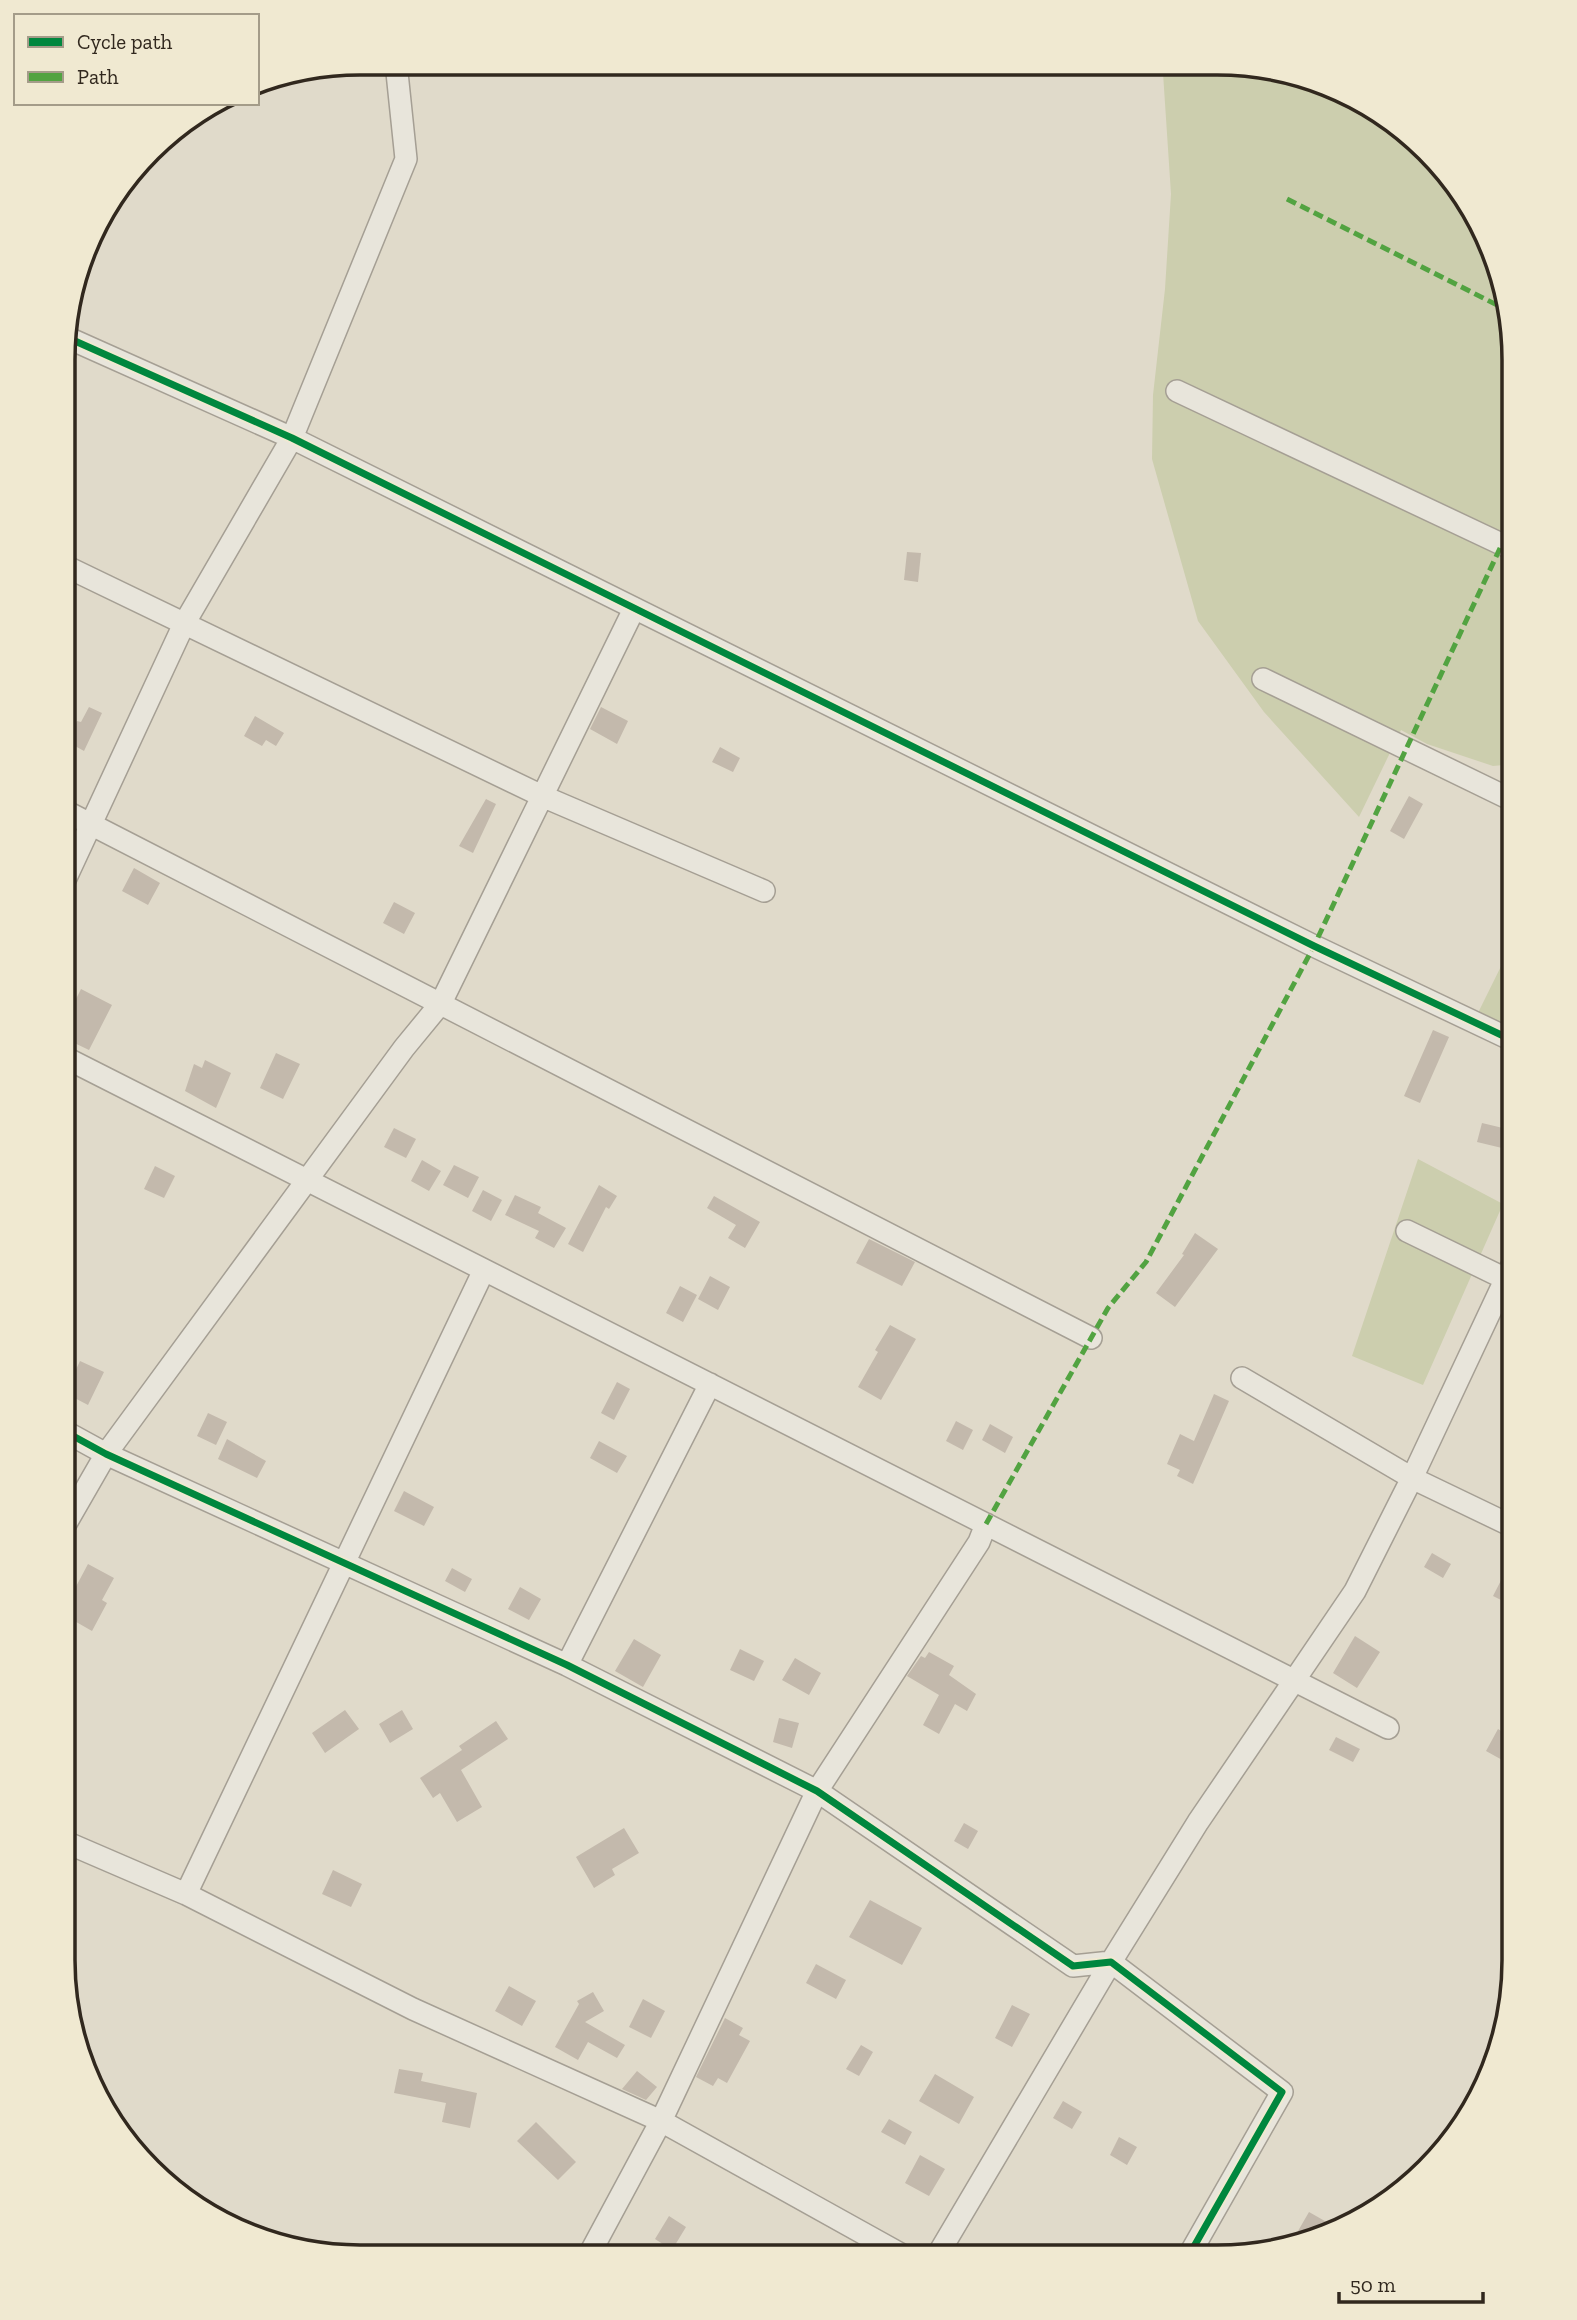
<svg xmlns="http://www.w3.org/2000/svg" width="1577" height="2320" viewBox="0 0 1577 2320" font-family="'Zilla Slab',serif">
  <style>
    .green { fill: #ccceae }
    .building { fill: #c3b9ac }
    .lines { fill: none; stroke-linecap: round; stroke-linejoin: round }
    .minor-casing { stroke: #a59f94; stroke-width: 24 }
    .minor { stroke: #e8e5db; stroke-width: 21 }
    .quiet { stroke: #52a341; stroke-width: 5; stroke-dasharray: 10 5; stroke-linecap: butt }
    .cycleway-casing { stroke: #f0e9d1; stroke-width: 11 }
    .cycleway { stroke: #00873e; stroke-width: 7 }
    .rim { fill: none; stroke: #31281e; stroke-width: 3.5 }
  </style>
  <rect width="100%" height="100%" fill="#e0daca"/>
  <path class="green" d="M1158,65L1256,66L1330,86L1397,124L1452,179L1491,246L1514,361V764L1493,766L1427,744L1401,730L1359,817L1264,712L1198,621L1152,459L1153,395L1165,289L1171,194L1163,73Z
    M1514,940V1036L1474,1021Z
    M1418,1159L1503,1204L1423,1385L1352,1356Z"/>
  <path class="building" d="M907,552L921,553L918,582L904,580Z
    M89,707L102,713L84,751L66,741L77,721L81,722Z
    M601,707L628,721L617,744L590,729Z
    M255,716L284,733L276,746L266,740L262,746L244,736Z
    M720,747L740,758L733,772L712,762Z
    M1409,796L1423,804L1404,839L1390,831Z
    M486,799L496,804L473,853L459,846Z
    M134,868L160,883L148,905L122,891Z
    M394,902L415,913L404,934L383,923Z
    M81,989L112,1005L89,1050L64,1038V1023Z
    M1433,1030L1449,1037L1420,1103L1404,1096Z
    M276,1053L300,1064L283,1099L260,1088Z
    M205,1060L231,1073L216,1108L185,1091L194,1064L202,1068Z
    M1482,1123L1507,1129L1502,1148L1477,1142Z
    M394,1128L416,1139L406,1158L384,1147Z
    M422,1160L441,1171L429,1191L411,1181Z
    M454,1165L479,1177L468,1198L443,1185Z
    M155,1166L175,1176L164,1198L144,1189Z
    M599,1185L617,1196L609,1209L606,1207L583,1252L568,1244Z
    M483,1190L502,1200L491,1221L472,1211Z
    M515,1195L541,1207L538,1213L566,1228L554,1248L535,1238L539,1231L505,1215Z
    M714,1196L760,1222L745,1248L728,1238L736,1225L707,1208Z
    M1195,1233L1218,1249L1175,1307L1156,1293L1184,1255L1182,1254Z
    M869,1239L915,1262L902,1286L856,1263Z
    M710,1276L730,1287L718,1310L698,1299Z
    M680,1286L697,1295L683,1322L666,1313Z
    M890,1325L916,1339L881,1400L858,1387L878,1352L875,1350Z
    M80,1361L104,1372L88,1405L65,1393Z
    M617,1382L630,1389L614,1420L601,1413Z
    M1214,1394L1229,1401L1193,1484L1177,1476L1180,1470L1167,1464L1180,1434L1194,1441Z
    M208,1413L227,1422L216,1445L197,1436Z
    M956,1421L973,1430L963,1450L946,1441Z
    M990,1424L1013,1437L1005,1453L982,1440Z
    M227,1439L266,1461L257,1478L218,1459Z
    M599,1441L627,1456L617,1473L590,1458Z
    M404,1491L434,1507L424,1526L394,1511Z
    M1432,1553L1451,1564L1443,1578L1424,1567Z
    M1514,1555L1513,1602V1606L1493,1596Z
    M88,1564L114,1578L102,1600L107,1603L92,1631L64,1615V1609Z
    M452,1568L472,1579L465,1592L445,1581Z
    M520,1587L541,1599L529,1620L508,1609Z
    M1355,1636L1380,1652L1357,1688L1333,1673Z
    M634,1639L661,1655L643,1687L615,1671Z
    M740,1649L764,1661L754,1681L730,1670Z
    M929,1652L954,1666L949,1675L976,1694L967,1711L955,1704L939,1734L923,1725L939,1695L907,1676L921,1656L925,1658Z
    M795,1658L821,1673L809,1695L782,1680Z
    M345,1710L359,1729L325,1753L312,1733Z
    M402,1710L413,1729L390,1743L379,1724Z
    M1513,1712V1766L1486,1751L1498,1729L1503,1732Z
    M779,1718L799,1723L792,1748L773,1742Z
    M496,1721L508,1739L461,1770L482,1807L457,1822L440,1793L433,1798L420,1778L462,1750L459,1746Z
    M1336,1737L1360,1749L1353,1762L1329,1750Z
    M964,1823L978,1831L968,1849L954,1841Z
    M624,1828L639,1853L612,1869L615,1875L594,1888L576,1857Z
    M333,1870L362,1884L351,1907L322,1894Z
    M870,1900L922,1928L902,1965L849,1937Z
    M816,1964L846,1980L836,1999L806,1983Z
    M509,1986L536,2001L522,2026L495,2011Z
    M593,1992L604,2011L585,2022L625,2045L617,2058L588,2042L578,2060L555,2047L579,2004L577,2001Z
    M643,1999L665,2011L651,2038L629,2027Z
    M1012,2005L1030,2014L1012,2047L995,2038Z
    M725,2018L743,2028L739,2035L750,2041L727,2083L718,2078L713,2086L696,2077Z
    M861,2045L873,2052L859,2076L846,2069Z
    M399,2069L423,2073L421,2081L477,2093L470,2128L442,2122L446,2103L394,2093Z
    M637,2071L657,2087L646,2100L622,2089Z
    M935,2074L974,2097L959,2124L919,2101Z
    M1063,2101L1082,2112L1072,2129L1053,2118Z
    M889,2119L912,2132L905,2145L881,2132Z
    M536,2122L576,2162L558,2180L517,2141Z
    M1119,2137L1137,2147L1127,2165L1110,2155Z
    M920,2155L945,2169L929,2196L905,2183Z
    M1309,2212L1339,2229L1331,2234L1311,2238L1298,2231Z
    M669,2216L686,2227L672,2250L655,2239Z"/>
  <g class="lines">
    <defs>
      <path id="minor" d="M66,337L292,438L1314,946L1514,1041
        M1177,391L1514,550
        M65,566L542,796L764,891
        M1263,679L1514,801
        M65,811L1091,1338
        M65,880L184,624L292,438L406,159L396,63
        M64,1057L1388,1728
        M1407,1231L1514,1283
        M1242,1378L1412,1478L1514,1527
        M64,1431L106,1454L567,1665L817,1791L1073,1966L1111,1962L1282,2092L1188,2257
        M64,1527L106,1454L404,1048L441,1003L634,609
        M567,1665L710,1384
        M63,1841L186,1894L413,2009L661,2121L904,2256
        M186,1894L484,1270
        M589,2255L661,2121L817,1791L979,1542L986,1524
        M937,2256L1111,1962L1198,1822L1355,1591L1412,1478L1514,1261"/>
    </defs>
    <use href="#minor" class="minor-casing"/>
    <use href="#minor" class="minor"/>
    <path class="quiet" d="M1287,199L1503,308
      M986,1524L1108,1308L1146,1262L1314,946L1502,544"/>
    <defs>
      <path id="cycleway" d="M66,337L292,438L1314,946L1514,1041
        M64,1431L106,1454L567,1665L817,1791L1073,1966L1111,1962L1282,2092L1188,2257"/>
    </defs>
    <use href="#cycleway" class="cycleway-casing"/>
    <use href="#cycleway" class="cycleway"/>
  </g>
  <path d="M0 0H1577V2320H0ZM360 75H1217A285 285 0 0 1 1502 360V1960A285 285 0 0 1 1217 2245H360A285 285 0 0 1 75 1960V360A285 285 0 0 1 360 75Z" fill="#f0e9d1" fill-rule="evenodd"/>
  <path class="rim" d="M360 75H1217A285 285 0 0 1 1502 360V1960A285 285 0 0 1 1217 2245H360A285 285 0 0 1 75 1960V360A285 285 0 0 1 360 75Z"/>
  <rect x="14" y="14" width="245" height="91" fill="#f0e9d1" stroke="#a49c89" stroke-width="2"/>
  <rect x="28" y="37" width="35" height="10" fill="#00873e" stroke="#a49c89" stroke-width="2"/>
  <text x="77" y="49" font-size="21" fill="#31281e">Cycle path</text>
  <rect x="28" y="72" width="35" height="10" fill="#52a341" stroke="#a49c89" stroke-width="2"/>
  <text x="77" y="84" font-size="21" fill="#31281e">Path</text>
  <path d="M1339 2292v10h144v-10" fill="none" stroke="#31281e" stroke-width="3.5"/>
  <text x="1350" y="2292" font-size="21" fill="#31281e" stroke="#f0e9d1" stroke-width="5" paint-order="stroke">50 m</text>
</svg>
